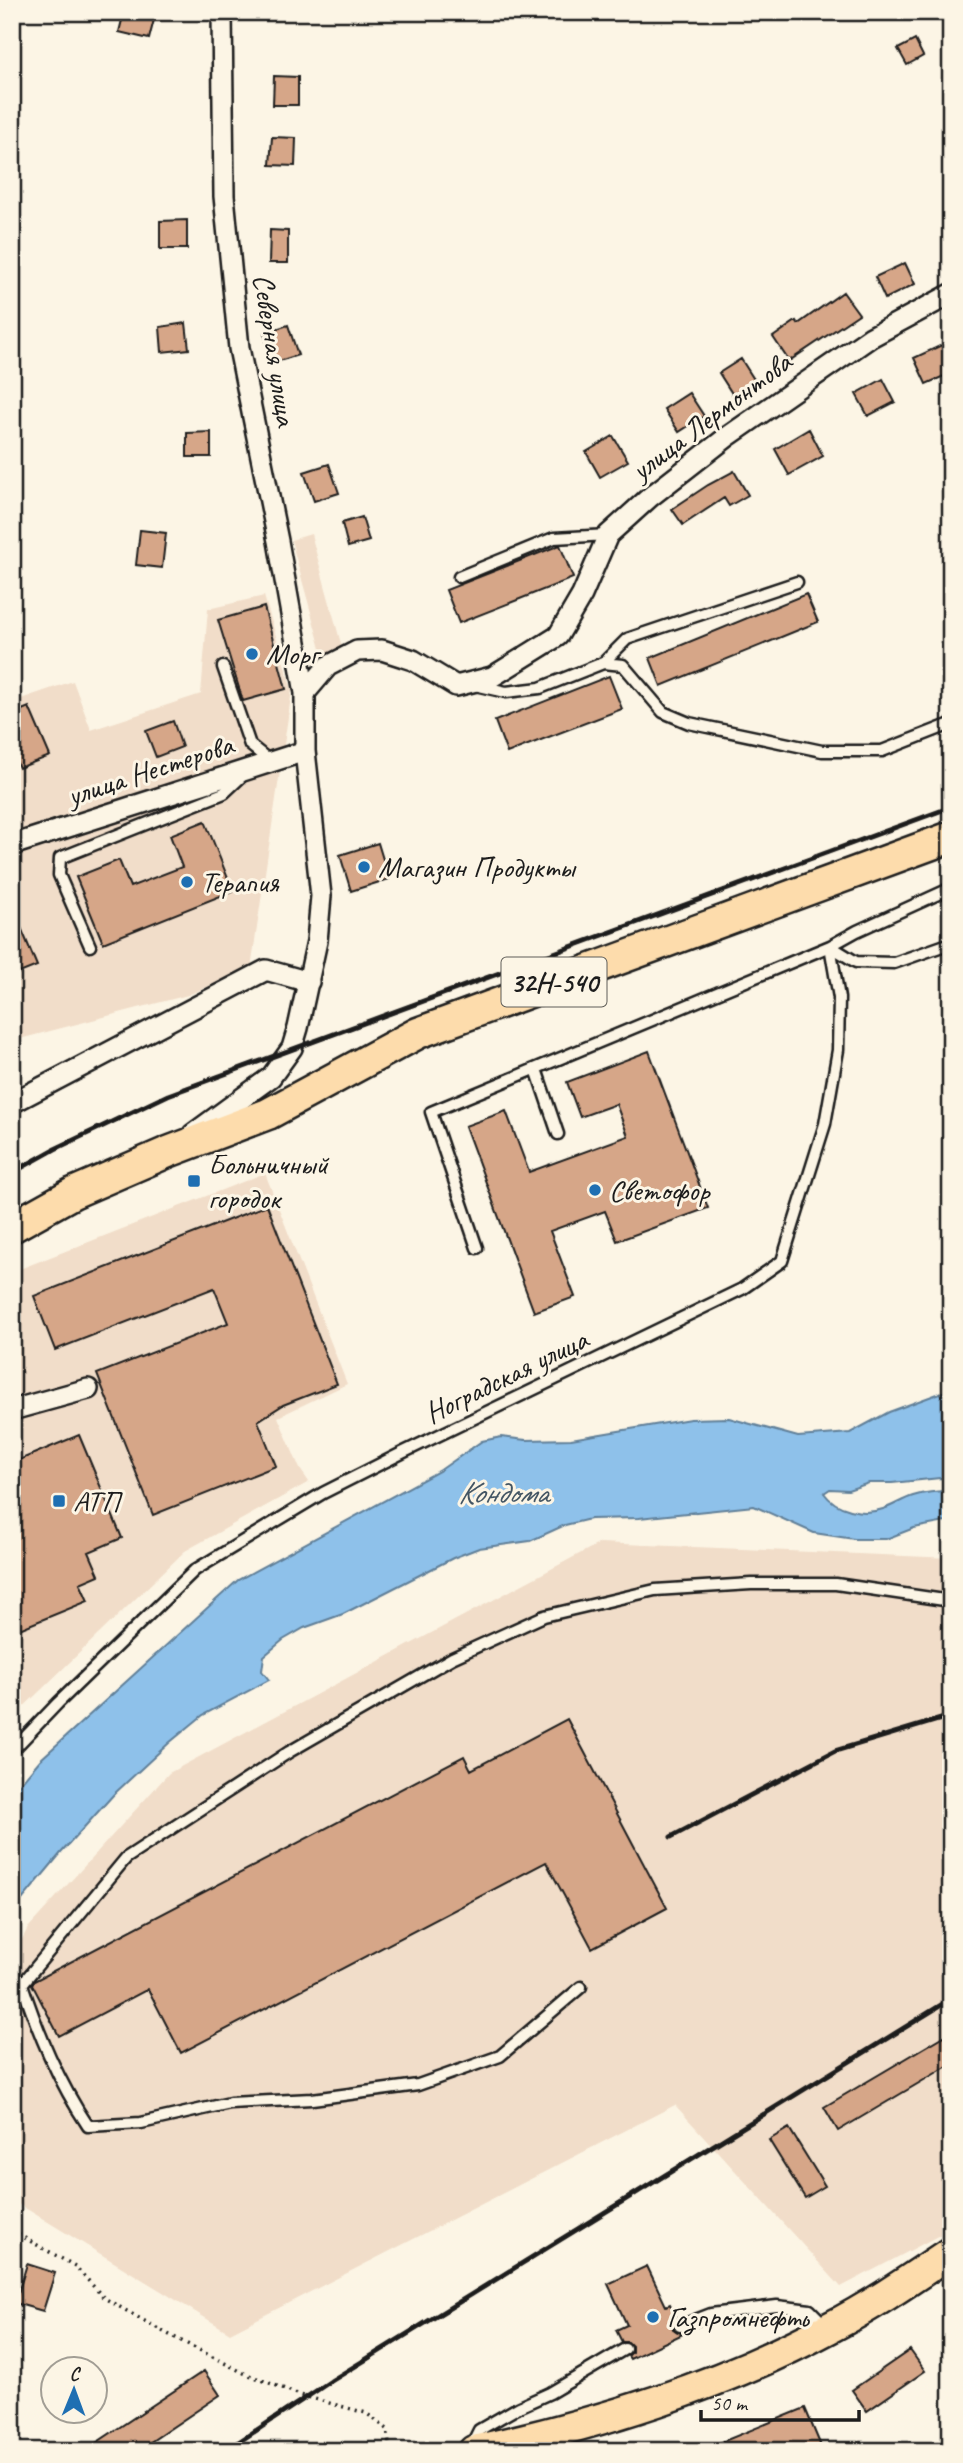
<svg xmlns="http://www.w3.org/2000/svg" width="963" height="2463" viewBox="0 0 963 2463" font-family="Caveat,sans-serif">
  <style>
    .built { fill: #f1ddc9 }
    .water { fill: #8ec1ea; stroke: #607f98; stroke-width: 2 }
    .building { fill: #d6a688; stroke: #1c1c1c; stroke-width: 2 }
    .lines { fill: none; stroke-linecap: round; stroke-linejoin: round }
    .lane-casing { stroke: #1c1c1c; stroke-width: 15 }
    .street-casing { stroke: #1c1c1c; stroke-width: 24 }
    .primary-casing { stroke: #1c1c1c; stroke-width: 35 }
    .path { stroke: #1c1c1c; stroke-width: 3.5; stroke-dasharray: 2 5; stroke-linecap: butt }
    .lane { stroke: #fcf5e5; stroke-width: 10 }
    .street { stroke: #fcf5e5; stroke-width: 19 }
    .primary { stroke: #fddcac; stroke-width: 30 }
    .rail { stroke: #1c1c1c; stroke-width: 5 }
    .poi-dot { fill: #1f6fb2; stroke: #fcf5e5; stroke-width: 2.5 }
    .labels { text-anchor: middle; stroke-width: 6; stroke-linejoin: round; paint-order: stroke }
    .shield { fill: #fcf5e5; stroke: #5f5d58; stroke-width: 2 }
    .shield-label { font-size: 28px; font-weight: bold; fill: #1c1c1c }
    .street-label { font-size: 30px; fill: #1c1c1c; stroke: #fcf5e5 }
    .poi-label { font-size: 30px; fill: #1c1c1c; stroke: #fcf5e5; text-anchor: start }
    .water-label { font-size: 32px; font-style: italic; fill: #445664; stroke: #fcf5e5 }
  </style>
  <rect width="100%" height="100%" fill="#fcf5e5"/>
  <filter id="ink" filterUnits="userSpaceOnUse"><feTurbulence type="fractalNoise" baseFrequency=".0143" numOctaves="2"/><feDisplacementMap in="SourceGraphic" scale="14" xChannelSelector="R" yChannelSelector="G"/><feConvolveMatrix kernelMatrix="1 2 1 2 8 2 1 2 1" color-interpolation-filters="sRGB"/></filter>
  <g filter="url(#ink)">
    <path class="built" d="M311,534L343,651L323,656L291,540Z
      M264,596L292,690L251,968L188,995L12,1041V702L73,681L91,730L201,694L208,609Z
      M265,1173L347,1384L278,1417L300,1469L309,1482L185,1551L12,1718V1272Z
      M600,1543L951,1558V2229L841,2287L675,2105L230,2333L12,2200V1958L28,1928L169,1773Z"/>
    <path class="water" d="M951,1389V1480L940,1478L892,1483H869L848,1490L830,1489L824,1493C836,1510 863,1516 883,1509C893,1506 903,1499 913,1496C926,1492 937,1491 951,1491V1521L914,1528L886,1539H854L814,1533L754,1506L639,1518L590,1519L565,1525L530,1541L479,1548L453,1558L343,1614L304,1628L283,1640L264,1656L262,1671L269,1680L203,1715L169,1743L114,1794L61,1853L12,1912V1793L40,1760L238,1580L439,1471L482,1441L501,1437L526,1440L571,1439L690,1419L729,1418L798,1437L850,1433L889,1412Z"/>
    <path class="building" d="M124,12H156L149,39L119,32Z
      M915,40L923,56L907,65L898,49Z
      M274,76L298,77V105H273Z
      M272,137L296,138L295,166L270,165Z
      M187,220V249H160V221Z
      M270,230L288,231V263H269Z
      M905,263L915,284L885,299L875,277Z
      M843,292L859,314L789,361L773,337L796,321L798,324Z
      M186,323L189,349L162,352L160,327Z
      M288,325L298,355L273,363L264,333Z
      M944,344L951,360V373L926,384L914,358Z
      M741,359L755,381L733,395L719,373Z
      M883,379L895,402L868,416L856,394Z
      M689,393L704,416L679,432L664,409Z
      M809,429L823,456L789,475L775,449Z
      M211,432V457H187V433Z
      M613,436L628,461L600,477L586,452Z
      M329,464L339,493L314,501L304,472Z
      M734,471L748,495L729,506L724,498L683,525L672,509L708,485Z
      M362,517L369,541L348,547L342,523Z
      M140,530L166,533L162,568L136,565Z
      M560,545L573,578L459,623L446,590Z
      M806,594L818,622L661,686L650,658Z
      M264,607L286,689L243,701L218,620Z
      M609,676L622,709L507,753L495,721Z
      M29,707L50,756L19,768L12,751V714Z
      M173,721L182,747L156,757L146,731Z
      M205,821L233,891L103,943L76,877L119,860L130,887L182,867L170,835Z
      M378,843L389,879L351,891L340,855Z
      M12,906L37,966L12,976Z
      M649,1051L708,1208L617,1241L605,1211L550,1231L575,1297L534,1312L465,1126L506,1111L529,1172L628,1136L616,1104L580,1117L567,1082Z
      M267,1205L337,1384L283,1405L258,1421L276,1466L153,1515L97,1374L228,1323L214,1288L55,1350L34,1296Z
      M79,1435L122,1538L89,1552L99,1575L80,1583L88,1601L12,1632V1463Z
      M567,1719L667,1908L592,1948L546,1862L181,2053L148,1989L59,2036L32,1984L34,1981L464,1756L471,1770Z
      M951,2032V2064L838,2131L824,2107Z
      M789,2128L825,2186L805,2198L769,2140Z
      M27,2264L55,2273L43,2311L15,2303Z
      M647,2266L666,2306L670,2304L677,2319L673,2324V2329L683,2334L630,2359L628,2356L632,2352V2346L628,2342H622L616,2330L627,2325L608,2284Z
      M910,2350L925,2371L867,2411L852,2390Z
      M204,2371L220,2395L137,2451H84Z
      M805,2408L823,2451H702V2450Z"/>
    <g class="lines">
      <defs>
        <path id="lane" d="M459,577L554,538L608,535
          M603,663L627,639L797,582
          M223,667L250,745L271,762
          M475,685L506,692L540,688L603,663L623,665L663,712L689,723L822,751H882L951,724
          M951,885L947,890L857,931L830,946L856,962L894,963L951,943
          M90,946L59,875L60,858L224,793L241,777
          M536,1069L558,1134
          M12,1751L58,1703L195,1570L323,1493L404,1452L742,1289L782,1261L825,1124L838,1050L839,998L830,946L431,1112L477,1248
          M581,1987L500,2056L418,2085L312,2099L230,2103L141,2123L88,2126C58,2081 39,2035 22,1984L126,1858L289,1752L452,1658L544,1616L655,1590L751,1584H836L951,1601
          M680,2326L711,2314L777,2306L810,2310L826,2326
          M471,2446L479,2430L519,2407L550,2393L625,2349"/>
        <path id="street" d="M222,12L224,196L239,348L278,541L305,693
          M12,845L305,751
          M12,1103L266,970L309,982
          M193,1134L271,1077L292,1048L298,1028L317,941L321,896L305,751V693L328,666L357,651L382,650L413,660L456,686L492,677L558,636L582,595L608,535L650,497L727,437L871,337L951,294
          M12,1410L88,1389"/>
        <path id="primary" d="M12,1227L73,1193L168,1152L268,1114L418,1033L951,837
          M474,2451C596,2424 719,2387 829,2328C872,2306 911,2279 951,2252"/>
      </defs>
      <use href="#lane" class="lane-casing"/>
      <use href="#street" class="street-casing"/>
      <use href="#primary" class="primary-casing"/>
      <path class="path" d="M12,2231L75,2266L104,2298L162,2331L244,2373L300,2395L366,2413L387,2429L390,2451"/>
      <use href="#lane" class="lane"/>
      <use href="#street" class="street"/>
      <use href="#primary" class="primary"/>
      <path class="rail" d="M12,1173L55,1149L168,1095L951,807
        M671,1837L835,1751L951,1716
        M225,2451L331,2381L951,1999"/>
    </g>
  </g>
  <g class="poi-dot">
    <circle cx="252" cy="654" r="7"/>
    <circle cx="364" cy="867" r="7"/>
    <circle cx="187" cy="882" r="7"/>
    <rect x="187" y="1174" width="14" height="14" rx="3.5"/>
    <circle cx="595" cy="1190" r="7"/>
    <rect x="52" y="1494" width="14" height="14" rx="3.5"/>
    <circle cx="653" cy="2317" r="7"/>
  </g>
  <g class="labels">
    <rect class="shield" x="501.5" y="957.5" width="105" height="49" rx="5"/>
    <g class="shield-label">
      <text x="554" y="992">32Н-540</text>
    </g>
    <g class="street-label">
      <text transform="translate(275 350) rotate(81)" y="10">Северная улица</text>
      <text transform="translate(711 416) rotate(-37)" y="10">улица Лермонтова</text>
      <text transform="translate(150 770) rotate(-18)" y="10">улица Нестерова</text>
      <text transform="translate(506 1376) rotate(-26)" y="10">Ноградская улица</text>
    </g>
    <g class="poi-label">
      <text x="266" y="664">Морг</text>
      <text x="378" y="877">Магазин Продукты</text>
      <text x="201" y="892">Терапия</text>
      <text x="208" y="1174">Больничный<tspan x="208" dy="34">городок</tspan></text>
      <text x="609" y="1200">Светофор</text>
      <text x="73" y="1511">АТП</text>
      <text x="667" y="2327">Газпромнефть</text>
    </g>
    <g class="water-label">
      <text x="503" y="1503">Кондома</text>
    </g>
  </g>
  <rect width="963" height="2463" fill="none" stroke="#fcf5e5" stroke-width="42"/>
  <rect x="21" y="21" width="921" height="2421" fill="none" stroke="#1c1c1c" stroke-width="2.5" filter="url(#ink)"/>
  <g transform="translate(74 2390) rotate(1)"><circle r="33" fill="#fcf5e5" stroke="#a29e95" stroke-width="2"/>
  <path d="M0-5L12 26L0 18L-12 26Z" fill="#1f6fb2"/>
  <text y="-10" font-size="19" font-weight="bold" text-anchor="middle" fill="#1c1c1c">С</text>
  </g>
  <path d="M701 2410v10h158v-10" fill="none" stroke="#1c1c1c" stroke-width="3.5"/>
  <text x="711" y="2410" font-size="21" fill="#1c1c1c" stroke="#fcf5e5" stroke-width="5" paint-order="stroke">50 m</text>
</svg>
